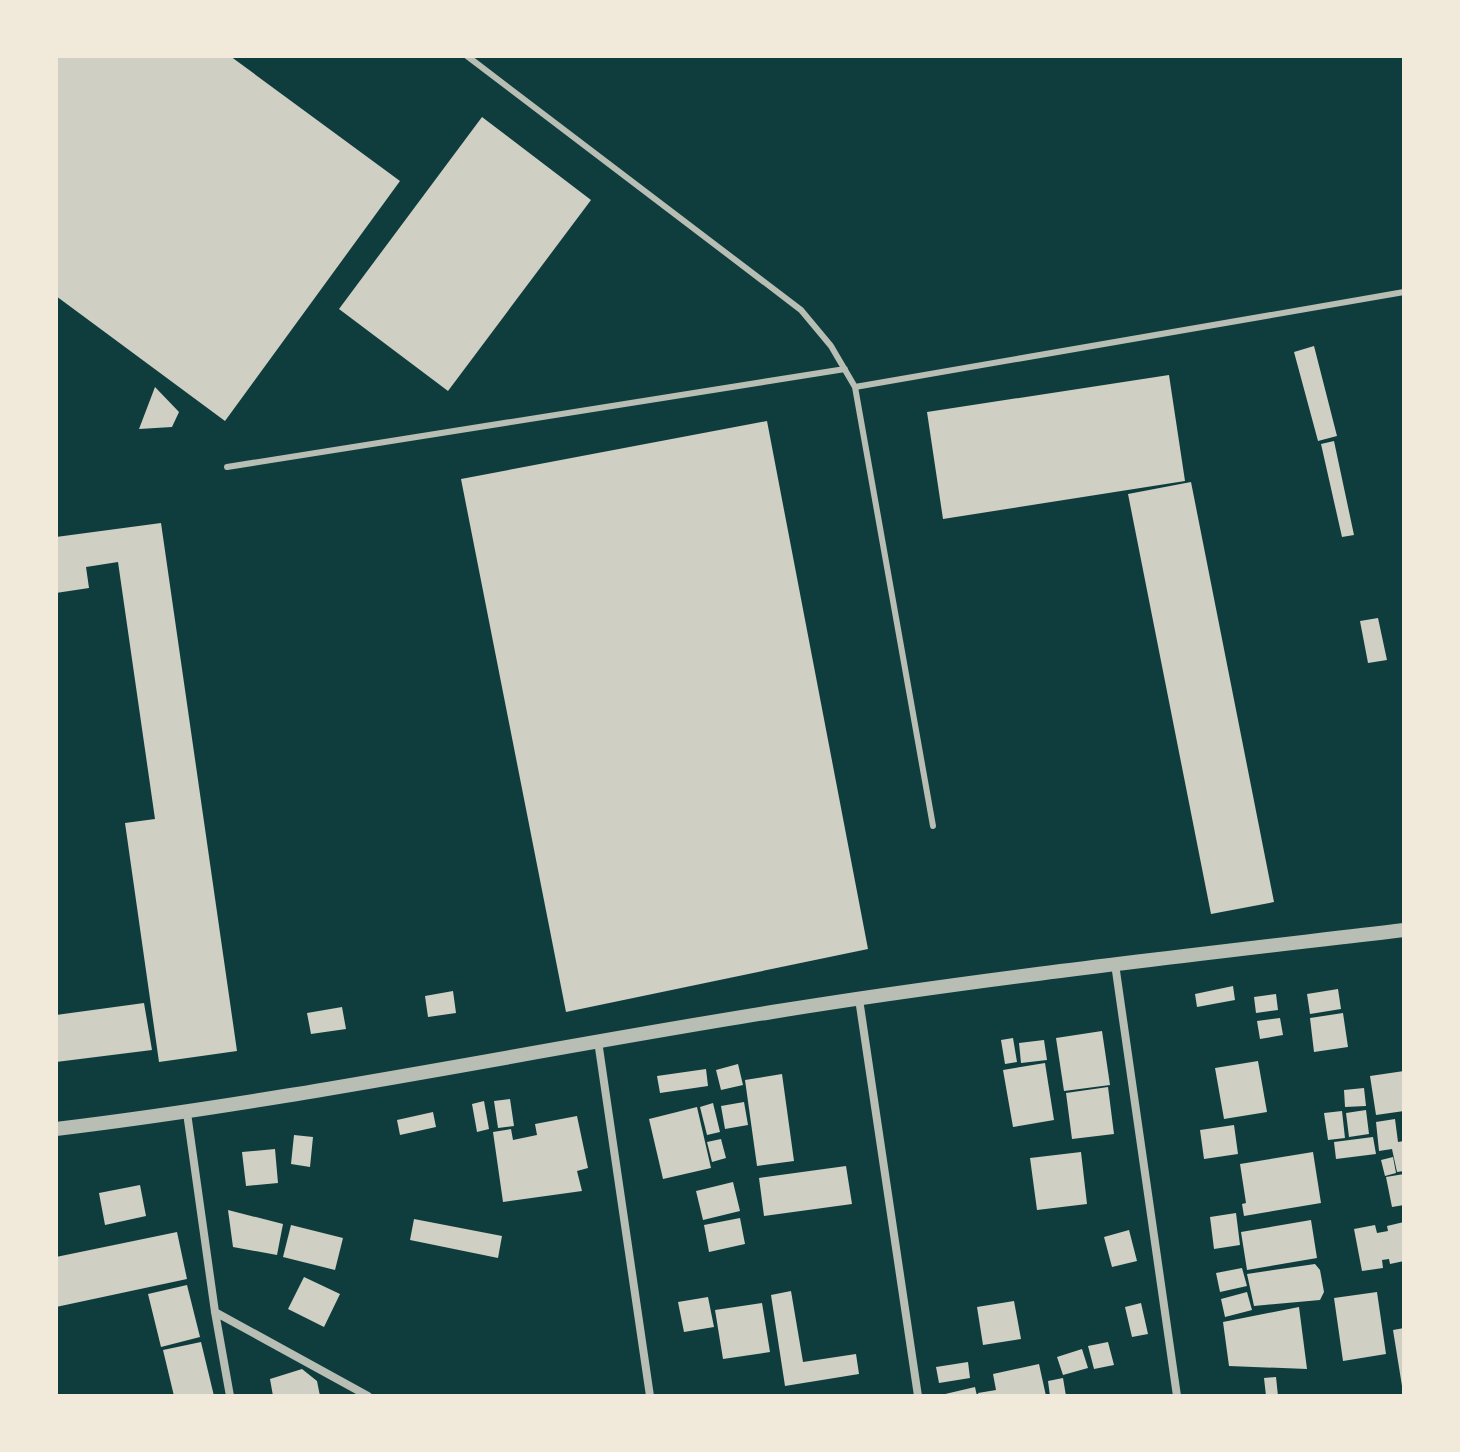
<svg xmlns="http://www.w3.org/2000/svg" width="1460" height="1452" viewBox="0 0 1460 1452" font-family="'Noto Serif',serif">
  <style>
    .building { fill: #cfcfc3 }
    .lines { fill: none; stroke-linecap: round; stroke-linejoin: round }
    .service { stroke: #b8beb3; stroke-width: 6 }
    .minor { stroke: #b8beb3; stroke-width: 8 }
    .tertiary { stroke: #b8beb3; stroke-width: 14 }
  </style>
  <rect width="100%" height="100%" fill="#0f3d3e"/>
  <path class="building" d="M56,56H230L400,181L225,421L56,296Z
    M482,117L591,200L448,391L339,309Z
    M1314,346L1337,436L1318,441L1294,352Z
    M1169,375L1185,481L943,519L927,412Z
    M155,387L179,412L172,427L139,429Z
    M767,421L868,949L566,1012L461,479Z
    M1334,441L1354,535L1342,537L1321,444Z
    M1191,482L1274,902L1211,914L1128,494Z
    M161,523L237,1051L159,1062L125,823L155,819L118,562L86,567L89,588L56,593V537Z
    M1378,618L1387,660L1368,663L1360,621Z
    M1233,986L1235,1000L1197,1007L1195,994Z
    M1338,989L1341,1009L1310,1014L1307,994Z
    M453,991L456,1013L428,1017L425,996Z
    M1276,994L1278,1010L1256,1013L1254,997Z
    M144,1003L152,1050L56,1062V1015Z
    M342,1007L346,1029L311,1034L307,1013Z
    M1343,1013L1348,1047L1314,1052L1310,1018Z
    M1280,1018L1283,1035L1260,1039L1257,1021Z
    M1102,1031L1110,1085L1064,1091L1056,1038Z
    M1013,1038L1017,1062L1005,1064L1001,1040Z
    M1044,1040L1047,1060L1021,1063L1019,1043Z
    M1258,1061L1267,1112L1224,1119L1215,1068Z
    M1045,1063L1054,1120L1013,1127L1003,1070Z
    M738,1064L743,1085L721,1090L716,1070Z
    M706,1069L708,1086L660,1093L657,1076Z
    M1404,1071V1111L1376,1115L1370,1076Z
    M782,1074L794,1161L757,1166L745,1080Z
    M1108,1087L1114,1134L1072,1139L1066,1093Z
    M1364,1088L1366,1106L1345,1107L1344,1090Z
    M510,1099L514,1126L498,1128L494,1101Z
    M484,1101L489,1129L477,1132L472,1104Z
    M744,1102L748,1125L725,1129L721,1106Z
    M713,1103L720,1132L707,1135L700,1107Z
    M697,1107L711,1168L663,1179L649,1119Z
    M1366,1110L1369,1134L1349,1137L1346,1113Z
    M1342,1111L1345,1138L1328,1140L1324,1113Z
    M433,1112L436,1127L400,1135L397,1120Z
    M577,1116L588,1168L577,1171L582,1191L503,1202L493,1132L511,1129L513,1140L537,1135L535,1124Z
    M1395,1119L1398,1142L1404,1141V1171L1397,1172L1392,1149L1379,1151L1376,1122Z
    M1234,1125L1238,1154L1204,1159L1200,1130Z
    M294,1135L313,1137L310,1167L291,1164Z
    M1373,1137L1376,1154L1336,1159L1334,1142Z
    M721,1139L726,1158L712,1162L707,1142Z
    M275,1149L278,1183L246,1186L242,1152Z
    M1081,1152L1087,1204L1037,1210L1030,1158Z
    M1313,1152L1321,1203L1244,1216L1242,1204L1246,1203L1240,1164Z
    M1393,1157L1396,1173L1385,1176L1381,1160Z
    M846,1166L852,1204L764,1216L759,1178Z
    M1404,1174V1205L1392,1207L1386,1177Z
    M733,1182L740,1211L703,1220L696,1191Z
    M140,1185L146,1216L105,1225L99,1193Z
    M228,1210L283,1224L277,1255L233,1247Z
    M1236,1213L1240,1245L1214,1249L1210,1217Z
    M740,1218L745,1244L709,1252L704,1225Z
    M414,1219L502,1236L498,1258L410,1240Z
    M1311,1220L1317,1258L1247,1270L1241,1232Z
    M1404,1222V1261L1390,1264L1389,1259L1382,1260L1383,1268L1362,1271L1354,1229L1375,1225L1377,1233L1388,1231L1387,1226Z
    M291,1225L343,1238L335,1270L283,1257Z
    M1129,1230L1137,1261L1112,1267L1104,1237Z
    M177,1232L187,1279L56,1307V1257Z
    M1315,1264L1320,1270L1324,1292L1320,1300L1254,1306L1247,1274Z
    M1242,1268L1247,1286L1220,1292L1216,1273Z
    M304,1277L340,1294L324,1327L288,1309Z
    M187,1285L200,1337L161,1347L148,1294Z
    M791,1291L803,1362L856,1354L859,1374L785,1386L771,1295Z
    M1247,1292L1252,1310L1225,1317L1221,1299Z
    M1377,1292L1386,1354L1343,1361L1334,1298Z
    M708,1297L714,1327L684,1332L678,1302Z
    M1014,1301L1021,1339L983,1345L977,1307Z
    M762,1303L770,1352L723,1359L715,1310Z
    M1141,1303L1148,1334L1132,1337L1125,1307Z
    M1299,1307L1307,1369L1229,1366L1223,1322Z
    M1404,1328V1386H1402L1393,1330Z
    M201,1342L214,1396H174L163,1350Z
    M1108,1342L1114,1365L1094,1369L1088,1346Z
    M1082,1349L1088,1368L1063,1375L1057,1357Z
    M968,1362L970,1378L939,1383L936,1367Z
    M1039,1364L1046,1396H979L978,1393L996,1390L993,1374Z
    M302,1369L317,1381L320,1396H273L270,1379Z
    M1276,1377L1278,1396H1266L1264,1378Z
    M1063,1378L1066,1396H1050L1048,1381Z
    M975,1387L977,1396H942L941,1395Z"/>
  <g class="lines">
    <path class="service" d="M467,56L801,310L831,346L855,387L933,826
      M855,387L1404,292
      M227,467L845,369"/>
    <path class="minor" d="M1115,964L1177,1396
      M859,999L918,1396
      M598,1041L650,1396
      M187,1113L215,1312L230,1396
      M215,1312L368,1396"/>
    <path class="tertiary" d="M56,1129C296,1100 534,1050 772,1012C982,978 1193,955 1404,930"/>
  </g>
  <rect width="1460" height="1452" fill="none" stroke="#f1e9da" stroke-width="116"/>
</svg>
